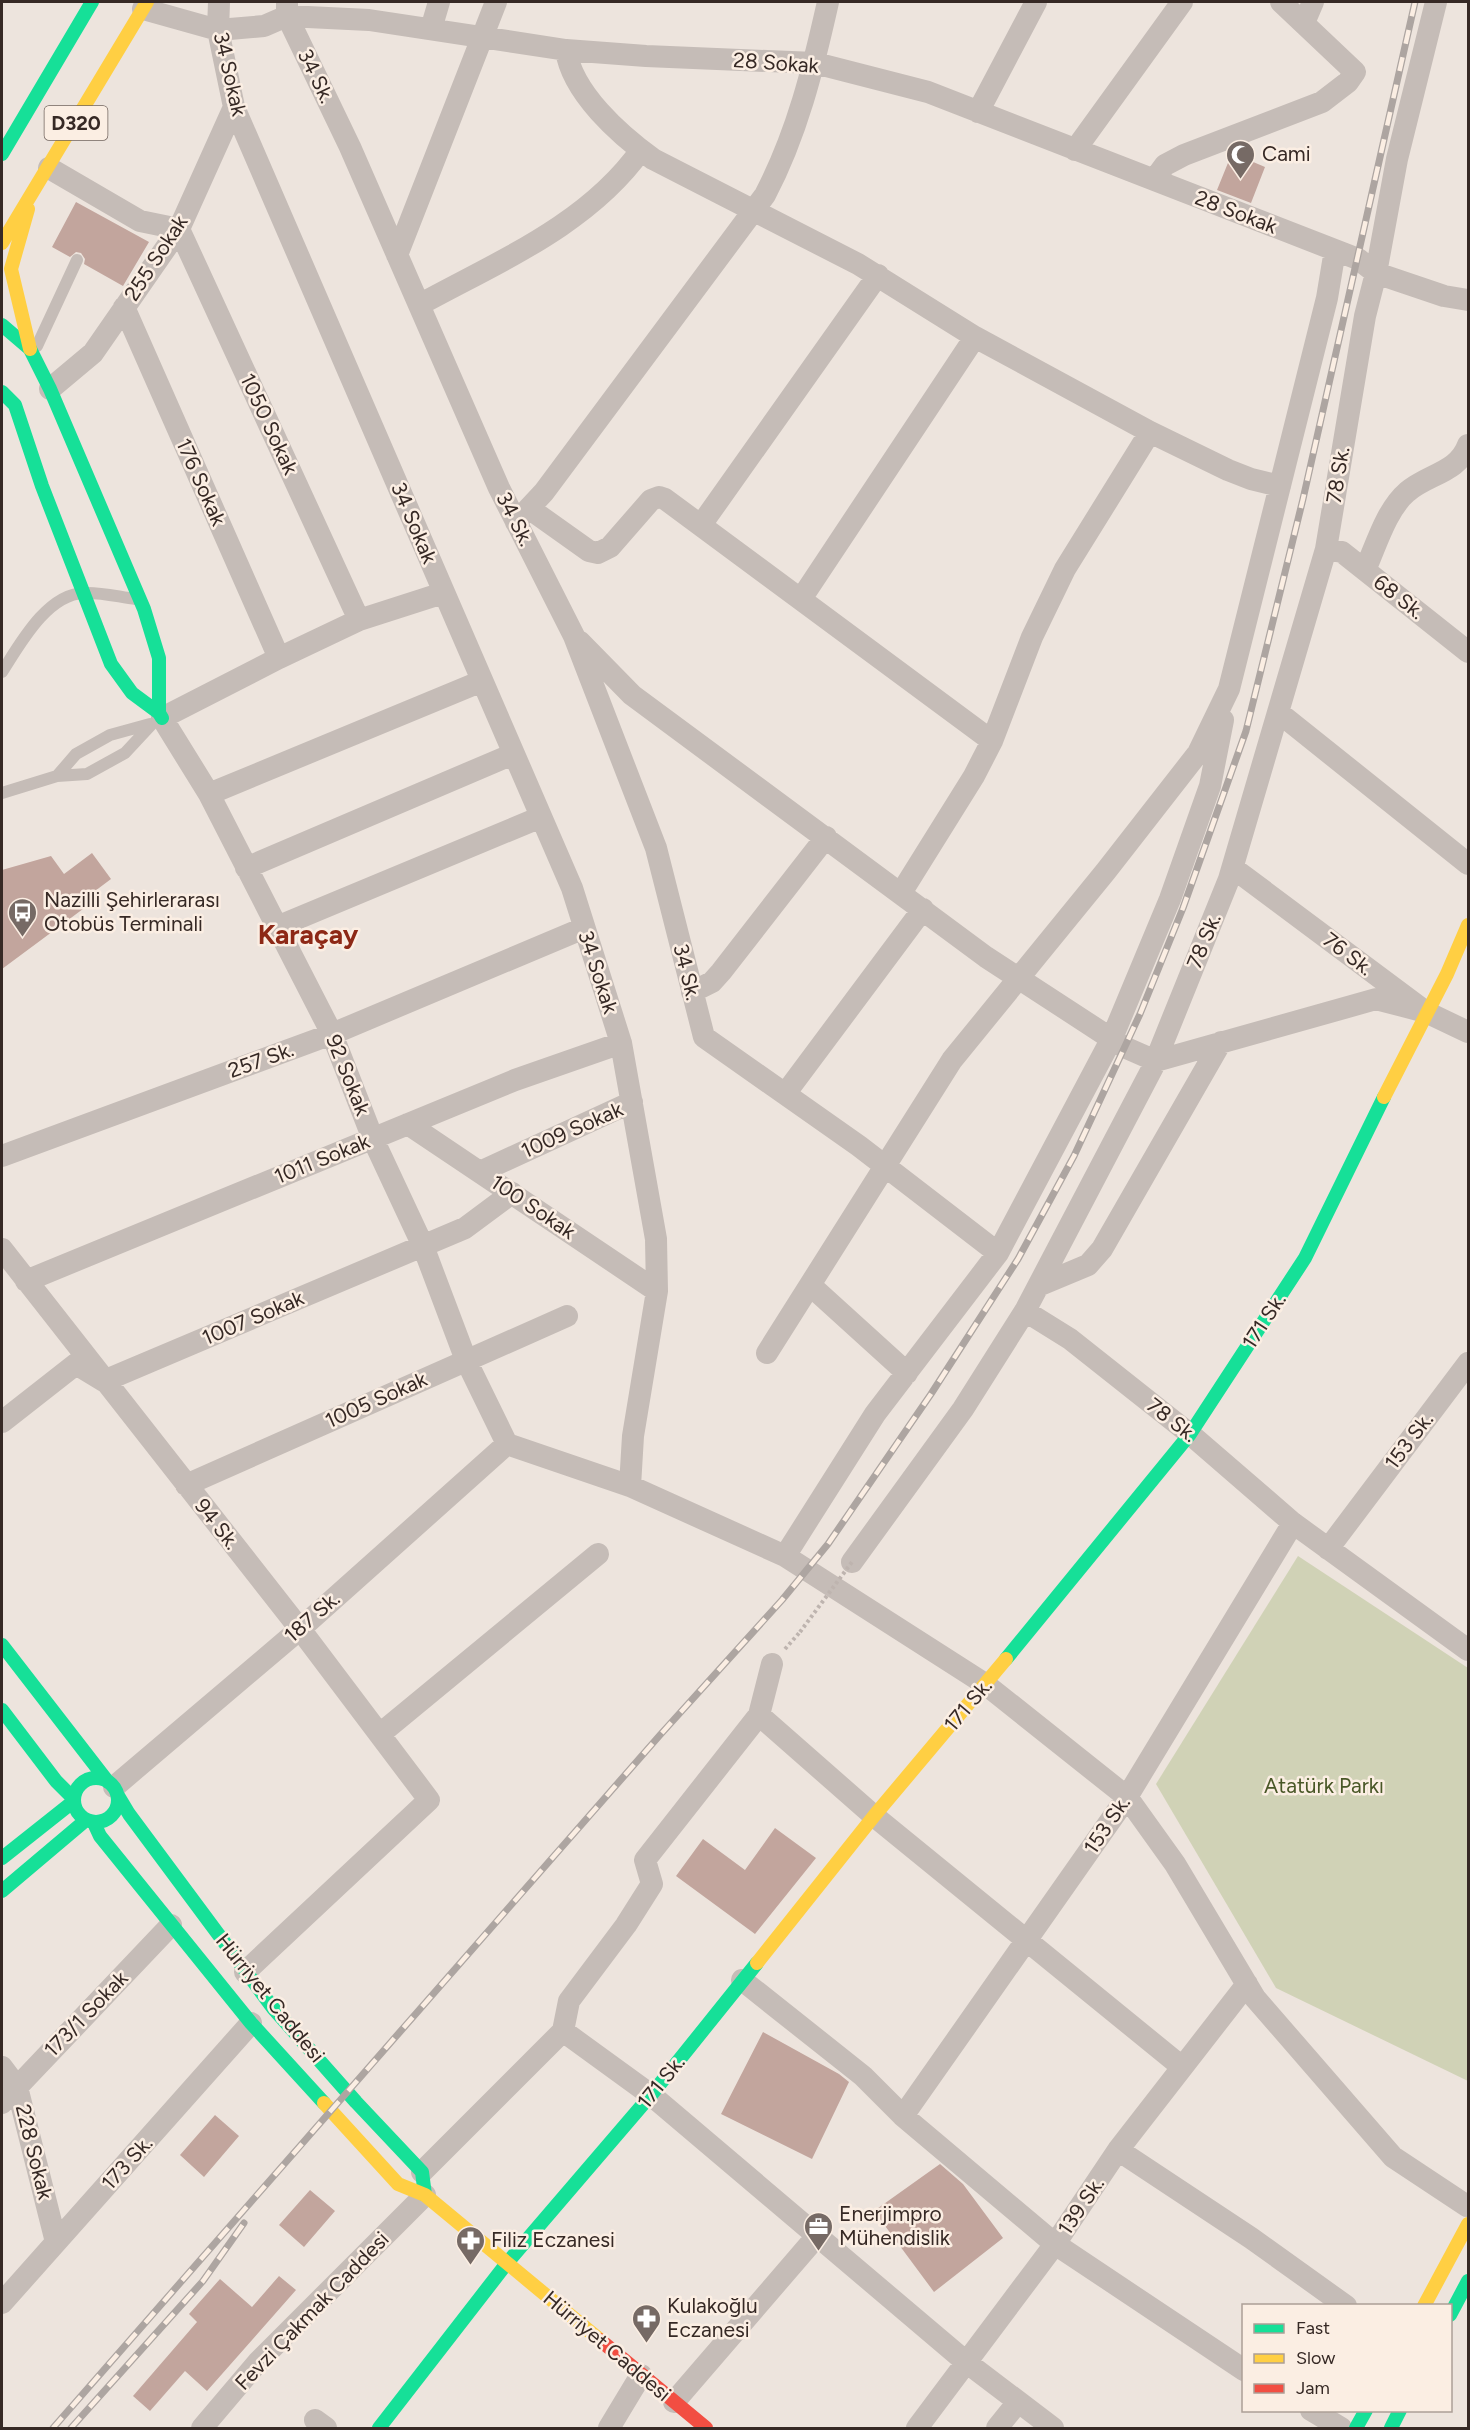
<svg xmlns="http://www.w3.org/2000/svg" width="1470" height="2430" viewBox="0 0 1470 2430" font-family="Figtree,sans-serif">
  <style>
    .green { fill: #d0d2b6 }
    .building { fill: #c2a59d }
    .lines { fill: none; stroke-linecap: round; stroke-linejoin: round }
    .path { stroke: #beb4af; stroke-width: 4; stroke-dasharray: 3 3; stroke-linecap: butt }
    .lane { stroke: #c5bcb7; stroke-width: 12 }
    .street { stroke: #c5bcb7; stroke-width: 22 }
    .fast { stroke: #16e098; stroke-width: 14 }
    .slow { stroke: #ffcf43; stroke-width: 14 }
    .jam { stroke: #f24e42; stroke-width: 14 }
    .rail-casing { stroke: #ada5a1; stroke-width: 7 }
    .rail { stroke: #fbeee3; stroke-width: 4.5; stroke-dasharray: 14; stroke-linecap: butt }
    .path-bridge { stroke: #beb4af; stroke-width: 4; stroke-dasharray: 3 3; stroke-linecap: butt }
    .labels { text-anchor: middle; stroke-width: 5; stroke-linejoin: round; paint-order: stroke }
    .shield { fill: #fbeee3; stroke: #71645e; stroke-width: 1.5 }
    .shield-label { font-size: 20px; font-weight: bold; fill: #362925 }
    .street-label { font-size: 21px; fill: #362925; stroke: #fbeee3 }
    .poi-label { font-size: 21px; fill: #362925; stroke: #fbeee3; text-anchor: start }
    .park-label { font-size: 21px; fill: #495727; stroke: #fbeee3 }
    .district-label { font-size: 27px; font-weight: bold; fill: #8d2816; stroke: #fbeee3 }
  </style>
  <rect width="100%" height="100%" fill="#ede4dd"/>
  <path class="green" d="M1298,1556L1468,1668V2081L1276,1988L1156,1784Z"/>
  <path class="building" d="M1232,153L1265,167L1251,203L1217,190Z
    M76,202L149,242L123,286L84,264L85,259L81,253L76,252L70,257L52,247Z
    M92,853L111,879L83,900L87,906L2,969V870L51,856L64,874Z
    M775,1828L816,1858L755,1934L676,1876L703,1839L745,1870Z
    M763,2032L839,2074L849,2082L812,2159L721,2114Z
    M215,2115L239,2136L204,2177L180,2155Z
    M940,2164L963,2184L1003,2238L934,2292L874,2211Z
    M310,2190L335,2211L304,2247L279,2225Z
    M279,2276L296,2290L207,2391L185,2371L150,2411L133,2396L197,2322L189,2314L220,2279L252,2307Z"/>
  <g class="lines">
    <path class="path" d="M785,1649L800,1632"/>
    <path class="lane" d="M37,346L77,260
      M2,672C20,644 47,594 84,593C101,592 119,597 136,599
      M57,776L76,754L110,735L150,724
      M2,793L57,776L87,774L125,753L152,724"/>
    <path class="street" d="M219,2L218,30L234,107L572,888L621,1043L656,1239L657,1291L633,1436L630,1486
      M287,2V16L350,147L499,488L574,636L656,848L704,1037L859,1146L998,1253
      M143,9L218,30L264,26L287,16L369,20L566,50L646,56L815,63L928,92L1358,259L1376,273L1444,296L1468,300
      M1304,23L1313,2
      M431,29L439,2
      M566,50C572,93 620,135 653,159L858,264L975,337L1150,432L1228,470L1251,479L1280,486
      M978,112L1036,2
      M1075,150L1182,2
      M49,168L140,221L179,229L359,620
      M1154,180L1165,165L1184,155L1322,102L1348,82L1355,72L1281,2
      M397,255L496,2
      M419,305C497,262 588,225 641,150
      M124,307L279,658
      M50,389L93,353L179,229L234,107
      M530,509L589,551L598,553L610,547L651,500L659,497L665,499L992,741
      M516,522L544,492L765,195C797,134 813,69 828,2
      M701,525L878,275
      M1326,549L1342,552L1468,652
      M1365,570C1376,546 1386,510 1407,492C1427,474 1458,473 1468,445
      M443,593L359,620L279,658L162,718L209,794L332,1034L373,1139L423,1246L466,1360L507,1444
      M801,599L975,337
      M580,642L632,695L986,957L1124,1047L1156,1061L1376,999L1426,1012
      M1278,712L1468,864
      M209,794L482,681
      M246,868L513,754
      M1233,868L1426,1012L1468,1032
      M901,893L974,776L992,741L1032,637L1065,569L1150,432
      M277,927L541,817
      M692,992L712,982L721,972L826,837
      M785,1094L923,909
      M408,1124L657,1291
      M2,1156L332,1034L584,928
      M480,1172L632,1102
      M2,1249L300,1629L429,1800L245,1972
      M26,1281L515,1080L621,1043
      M810,1285L907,1373
      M1040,1285L1088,1265L1102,1249L1221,1042
      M1025,1311L1070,1339L1190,1434L1293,1523L1468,1650
      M767,1353L952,1060L1106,871L1198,753L1229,689L1327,298L1335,250
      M2,1422L76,1364L104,1381L465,1228L512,1193
      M507,1444L630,1486L785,1556L985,1684L1127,1797L1175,1864L1255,1998L1393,2157L1467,2206
      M186,1485L567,1316
      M1328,1549L1468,1363
      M785,1556L875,1414L998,1253L1112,1038L1170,899L1210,786L1223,720
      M852,1562L963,1409L1025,1311L1153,1067L1229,879L1326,549L1365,316L1376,273L1397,159L1436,2
      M759,1715L874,1816L1182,2067
      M380,1734L598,1554
      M114,1787L300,1629L507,1444
      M742,1980L863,2076L903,2116L1055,2244L1244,2370
      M563,2031L651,2095L966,2362L1053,2428
      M2,2067L17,2087L56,2242
      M2,2103L171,1925
      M903,2116L1127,1797L1293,1523
      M1118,2150L1251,2238L1346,2306
      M422,2172L563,2031L569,2001L626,1925L652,1884L645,1860L759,1715L772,1664
      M2,2303L251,2023
      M674,2402L817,2236
      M1311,2410L1341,2428
      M315,2420L326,2428
      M202,2428L258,2362L425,2195
      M609,2428L641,2375
      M917,2428L1055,2244L1118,2150L1247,1984
      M997,2428L1018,2402"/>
    <path class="fast" d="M2,154L92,2
      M2,325L30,349L50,389L144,609L159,658V713
      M2,392L15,405L42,486L111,664L132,693L159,713L162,718
      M2,1645L108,1782
      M1006,1659L1190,1434L1305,1258L1384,1097
      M2,1710L56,1781L74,1799
      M74 1800a22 22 0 1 1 44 0a22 22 0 1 1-44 0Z
      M117,1794L129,1814L273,2008L356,2102L422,2172L425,2195
      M94,1823L100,1836L251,2023L324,2103
      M2,1858L74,1801
      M2,1891L86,1820
      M1450,2315L1468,2281
      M379,2428L507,2263L651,2095L757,1963
      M1356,2428L1366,2410
      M1391,2428L1400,2410"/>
    <path class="slow" d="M28,209L11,269L30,349
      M2,243L147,2
      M1384,1097L1447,974L1468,925
      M757,1963L874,1816L1006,1659
      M324,2103L398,2184L425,2195L600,2340
      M1424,2306L1468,2224"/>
    <path class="jam" d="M600,2340L706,2428"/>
    <defs>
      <path id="rail" d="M53,2428L660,1735L782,1600L828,1544L931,1394L1018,1259L1074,1156L1140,1014L1183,908L1246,731L1303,499L1415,2
        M71,2428L203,2281L244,2223"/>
    </defs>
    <use href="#rail" class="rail-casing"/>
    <use href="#rail" class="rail"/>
    <path class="path-bridge" d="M800,1632L852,1562"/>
  </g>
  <defs>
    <symbol id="mosque-pin" viewBox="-11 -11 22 30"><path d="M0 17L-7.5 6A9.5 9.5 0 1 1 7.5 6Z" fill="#766a65" stroke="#fbeee3"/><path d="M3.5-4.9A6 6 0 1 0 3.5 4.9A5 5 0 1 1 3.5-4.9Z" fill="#fff"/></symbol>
    <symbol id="bus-pin" viewBox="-11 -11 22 30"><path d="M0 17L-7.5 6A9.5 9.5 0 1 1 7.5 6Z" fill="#766a65" stroke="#fbeee3"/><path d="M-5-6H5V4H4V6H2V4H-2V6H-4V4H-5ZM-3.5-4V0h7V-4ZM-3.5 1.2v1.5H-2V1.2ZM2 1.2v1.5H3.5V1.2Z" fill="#fff"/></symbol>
    <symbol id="office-pin" viewBox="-11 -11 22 30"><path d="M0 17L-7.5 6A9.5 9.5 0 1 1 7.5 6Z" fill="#766a65" stroke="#fbeee3"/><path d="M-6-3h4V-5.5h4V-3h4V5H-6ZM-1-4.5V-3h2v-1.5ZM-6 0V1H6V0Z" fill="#fff"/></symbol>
    <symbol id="pharmacy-pin" viewBox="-11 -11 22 30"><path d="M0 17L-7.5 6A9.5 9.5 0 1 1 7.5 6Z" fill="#766a65" stroke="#fbeee3"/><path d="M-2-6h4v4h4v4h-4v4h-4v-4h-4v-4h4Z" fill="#fff"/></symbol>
  </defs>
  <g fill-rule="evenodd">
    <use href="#mosque-pin" x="1224" y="138" width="33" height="45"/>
    <use href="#bus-pin" x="6" y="896" width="33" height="45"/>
    <use href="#office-pin" x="802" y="2210" width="33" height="45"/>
    <use href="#pharmacy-pin" x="454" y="2224" width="33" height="45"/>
    <use href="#pharmacy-pin" x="630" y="2302" width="33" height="45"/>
  </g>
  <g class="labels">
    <rect class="shield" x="44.5" y="106" width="63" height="34" rx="4.5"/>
    <g class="shield-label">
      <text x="76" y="130">D320</text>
    </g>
    <g class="street-label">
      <text transform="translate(776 63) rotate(4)" y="7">28 Sokak</text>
      <text transform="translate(230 74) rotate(77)" y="7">34 Sokak</text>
      <text transform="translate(316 76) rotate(64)" y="7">34 Sk.</text>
      <text transform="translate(1236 212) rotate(21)" y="7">28 Sokak</text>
      <text transform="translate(156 258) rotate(-57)" y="7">255 Sokak</text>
      <text transform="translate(269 424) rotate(65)" y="7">1050 Sokak</text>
      <text transform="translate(1338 475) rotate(-81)" y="7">78 Sk.</text>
      <text transform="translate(201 482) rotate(66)" y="7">176 Sokak</text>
      <text transform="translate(515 519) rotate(63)" y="7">34 Sk.</text>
      <text transform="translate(414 523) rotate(67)" y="7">34 Sokak</text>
      <text transform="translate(1399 597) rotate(38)" y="7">68 Sk.</text>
      <text transform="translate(1204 941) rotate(-68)" y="7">78 Sk.</text>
      <text transform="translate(1348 954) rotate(37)" y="7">76 Sk.</text>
      <text transform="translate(598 972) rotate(72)" y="7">34 Sokak</text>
      <text transform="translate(687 972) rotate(76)" y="7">34 Sk.</text>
      <text transform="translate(261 1060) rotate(-20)" y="7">257 Sk.</text>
      <text transform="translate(348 1075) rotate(68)" y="7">92 Sokak</text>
      <text transform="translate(572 1130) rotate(-24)" y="7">1009 Sokak</text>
      <text transform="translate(322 1159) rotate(-22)" y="7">1011 Sokak</text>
      <text transform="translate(533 1207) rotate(34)" y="7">100 Sokak</text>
      <text transform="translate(253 1318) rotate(-23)" y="7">1007 Sokak</text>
      <text transform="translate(1264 1321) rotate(-57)" y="7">171 Sk.</text>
      <text transform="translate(376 1400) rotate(-24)" y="7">1005 Sokak</text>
      <text transform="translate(1172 1420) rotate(38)" y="7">78 Sk.</text>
      <text transform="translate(1409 1441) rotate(-53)" y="7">153 Sk.</text>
      <text transform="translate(217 1524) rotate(52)" y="7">94 Sk.</text>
      <text transform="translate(312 1617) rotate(-41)" y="7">187 Sk.</text>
      <text transform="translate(968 1705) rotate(-50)" y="7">171 Sk.</text>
      <text transform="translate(1107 1825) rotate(-56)" y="7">153 Sk.</text>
      <text transform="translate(270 1998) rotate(51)" y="7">Hürriyet Caddesi</text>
      <text transform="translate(86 2014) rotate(-46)" y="7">173/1 Sokak</text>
      <text transform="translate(661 2082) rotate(-51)" y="7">171 Sk.</text>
      <text transform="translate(34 2152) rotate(76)" y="7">228 Sokak</text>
      <text transform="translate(127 2163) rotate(-48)" y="7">173 Sk.</text>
      <text transform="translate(1081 2206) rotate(-56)" y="7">139 Sk.</text>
      <text transform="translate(312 2311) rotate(-46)" y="7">Fevzi Çakmak Caddesi</text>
      <text transform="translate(607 2346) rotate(40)" y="7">Hürriyet Caddesi</text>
    </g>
    <g class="poi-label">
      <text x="1262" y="161">Cami</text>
      <text x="44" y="907">Nazilli Şehirlerarası<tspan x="44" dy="24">Otobüs Terminali</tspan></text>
      <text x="839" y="2221">Enerjimpro<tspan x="839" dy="24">Mühendislik</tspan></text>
      <text x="491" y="2247">Filiz Eczanesi</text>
      <text x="667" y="2313">Kulakoğlu<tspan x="667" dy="24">Eczanesi</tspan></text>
    </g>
    <g class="park-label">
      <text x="1324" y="1793">Atatürk Parkı</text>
    </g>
    <g class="district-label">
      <text x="308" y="944">Karaçay</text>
    </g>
  </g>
  <rect width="1470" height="2430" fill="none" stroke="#362925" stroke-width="6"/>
  <rect x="1242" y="2304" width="210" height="108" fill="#fbeee3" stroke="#ac9f97" stroke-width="1.5"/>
  <rect x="1254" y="2324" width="30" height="9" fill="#16e098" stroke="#ac9f97" stroke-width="1.5"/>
  <text x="1296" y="2334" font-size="18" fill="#362925">Fast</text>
  <rect x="1254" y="2354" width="30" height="9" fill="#ffcf43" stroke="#ac9f97" stroke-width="1.5"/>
  <text x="1296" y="2364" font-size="18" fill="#362925">Slow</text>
  <rect x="1254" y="2384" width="30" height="9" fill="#f24e42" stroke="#ac9f97" stroke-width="1.5"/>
  <text x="1296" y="2394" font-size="18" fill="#362925">Jam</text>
</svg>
